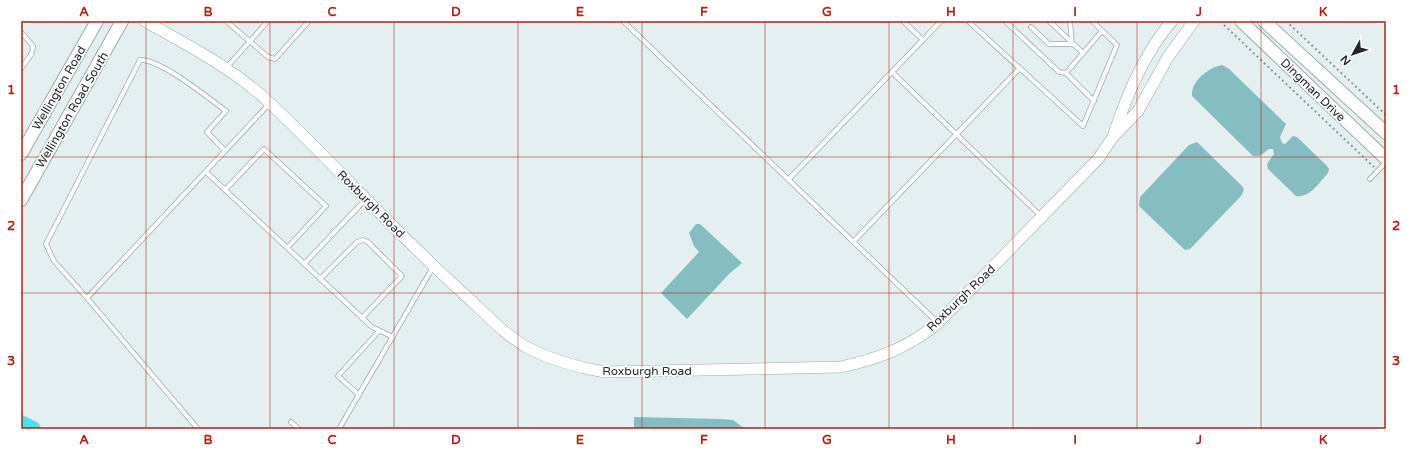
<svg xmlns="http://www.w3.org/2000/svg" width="1407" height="450" viewBox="0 0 1407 450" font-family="'Varela Round',sans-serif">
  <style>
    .water { fill: #85bdc3 }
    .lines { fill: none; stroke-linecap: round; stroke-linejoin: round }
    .service-casing { stroke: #9ea9aa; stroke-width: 5.5 }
    .tertiary-casing { stroke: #9ea9aa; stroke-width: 12 }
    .secondary-casing { stroke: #9ea9aa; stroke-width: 14 }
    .motorway-casing { stroke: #cacbcb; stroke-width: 16 }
    .path { stroke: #8e9798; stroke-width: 2; stroke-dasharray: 2 3; stroke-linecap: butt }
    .service { stroke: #fff; stroke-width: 4 }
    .tertiary { stroke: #fff; stroke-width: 11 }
    .secondary { stroke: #fff; stroke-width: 12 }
    .motorway { stroke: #45e2f2; stroke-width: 15 }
    .grid { fill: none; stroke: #b22314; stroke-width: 1; stroke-opacity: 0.55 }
    .labels { text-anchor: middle; stroke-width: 3.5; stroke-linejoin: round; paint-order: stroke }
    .street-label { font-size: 12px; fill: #232728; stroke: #fff }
    .neatline { fill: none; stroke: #b22314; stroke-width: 1.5 }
    .grid-label { font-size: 13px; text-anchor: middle; font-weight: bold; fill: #b22314 }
  </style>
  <rect width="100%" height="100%" fill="#e3eff1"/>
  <path class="water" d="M1222,65L1229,69L1286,124L1280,137L1282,143L1285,144L1293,136L1297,137L1327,166L1329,169L1328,173C1319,183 1310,198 1296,196L1268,169L1267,164L1274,154L1273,149H1269L1260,156H1253L1192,96C1191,81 1208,68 1222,65Z
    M1197,142L1242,186L1244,190L1241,196L1190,249L1185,250L1139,206L1140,197L1189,145Z
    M696,224H700L742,263L729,274L687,319L661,293L699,252L694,246L689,233Z
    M634,417L720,419L733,420L745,429H634Z"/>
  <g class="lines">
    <defs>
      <path id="service" d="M226,21L268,57L275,59L309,21
        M623,21L937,322
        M903,21L923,40
        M968,21L1083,126L1117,45L1092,21
        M1005,21L1059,72L1066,73L1094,101
        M1049,21L1083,53
        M1031,27L1049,44H1072L1070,21
        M21,32L33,46L32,53L21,69
        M227,67L268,21
        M893,73L1042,217
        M1066,73L1102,31
        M206,172L372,327L393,337
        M789,179L941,21
        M1370,179L1386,162
        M225,190L264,149L326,206L287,248
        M854,241L1019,69
        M304,264L366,199
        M320,279L357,242L363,240L368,242L402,276L362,318
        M87,298L54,261L46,244L140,60C161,59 208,98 226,111L207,132L225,151
        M359,395L338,376L379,331
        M291,422L299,429
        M198,429L87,298L270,103
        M339,429L433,267"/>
      <path id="tertiary" d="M145,21C190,47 233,68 271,104C336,166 396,233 463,293C484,312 505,336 530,349C554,361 580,368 605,372L841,367C880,358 906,349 938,323L1098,159L1113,137L1138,111L1168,57L1194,21
        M1114,134C1127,94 1144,53 1172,21"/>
      <path id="secondary" d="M1241,21L1386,159
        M1264,21L1386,133
        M21,154L97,21
        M21,200L122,21"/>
      <path id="motorway" d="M21,423L33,429"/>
    </defs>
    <use href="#service" class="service-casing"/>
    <use href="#tertiary" class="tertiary-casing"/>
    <use href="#secondary" class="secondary-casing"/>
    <use href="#motorway" class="motorway-casing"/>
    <path class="path" d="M1286,21L1386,115
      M1224,25L1374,167"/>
    <use href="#service" class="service"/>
    <use href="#tertiary" class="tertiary"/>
    <use href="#secondary" class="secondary"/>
    <use href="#motorway" class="motorway"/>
  </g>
  <path class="grid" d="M146,21V429M270,21V429M394,21V429M518,21V429M642,21V429M765,21V429M889,21V429M1013,21V429M1137,21V429M1261,21V429M21,157H1386M21,293H1386"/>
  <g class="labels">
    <g class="street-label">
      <text transform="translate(59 88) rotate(-60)" y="4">Wellington Road</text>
      <text transform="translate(1313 90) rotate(44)" y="4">Dingman Drive</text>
      <text transform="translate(72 110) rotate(-60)" y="4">Wellington Road South</text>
      <text transform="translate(371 204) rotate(45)" y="4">Roxburgh Road</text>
      <text transform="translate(961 298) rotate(-44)" y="4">Roxburgh Road</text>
      <text x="647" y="375">Roxburgh Road</text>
    </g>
  </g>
  <rect width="1407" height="450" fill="none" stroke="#ffffff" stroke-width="44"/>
  <g transform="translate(1353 54) rotate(230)" stroke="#ffffff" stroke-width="3" paint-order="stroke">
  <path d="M0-3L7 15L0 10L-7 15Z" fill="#232728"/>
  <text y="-6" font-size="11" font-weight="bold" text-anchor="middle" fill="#232728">N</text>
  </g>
  <rect x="22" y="22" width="1363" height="406" class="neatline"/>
  <g class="grid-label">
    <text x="84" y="16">A</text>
    <text x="208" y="16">B</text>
    <text x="332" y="16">C</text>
    <text x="456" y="16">D</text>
    <text x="580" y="16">E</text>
    <text x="704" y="16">F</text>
    <text x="827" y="16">G</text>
    <text x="951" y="16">H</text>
    <text x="1075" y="16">I</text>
    <text x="1199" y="16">J</text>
    <text x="1323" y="16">K</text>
    <text x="11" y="94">1</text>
    <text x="1396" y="94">1</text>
    <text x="11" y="230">2</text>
    <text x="1396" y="230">2</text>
    <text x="11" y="365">3</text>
    <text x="1396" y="365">3</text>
    <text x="84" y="444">A</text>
    <text x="208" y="444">B</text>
    <text x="332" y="444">C</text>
    <text x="456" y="444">D</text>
    <text x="580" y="444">E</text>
    <text x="704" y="444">F</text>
    <text x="827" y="444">G</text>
    <text x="951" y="444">H</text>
    <text x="1075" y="444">I</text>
    <text x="1199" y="444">J</text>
    <text x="1323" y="444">K</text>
  </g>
</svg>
